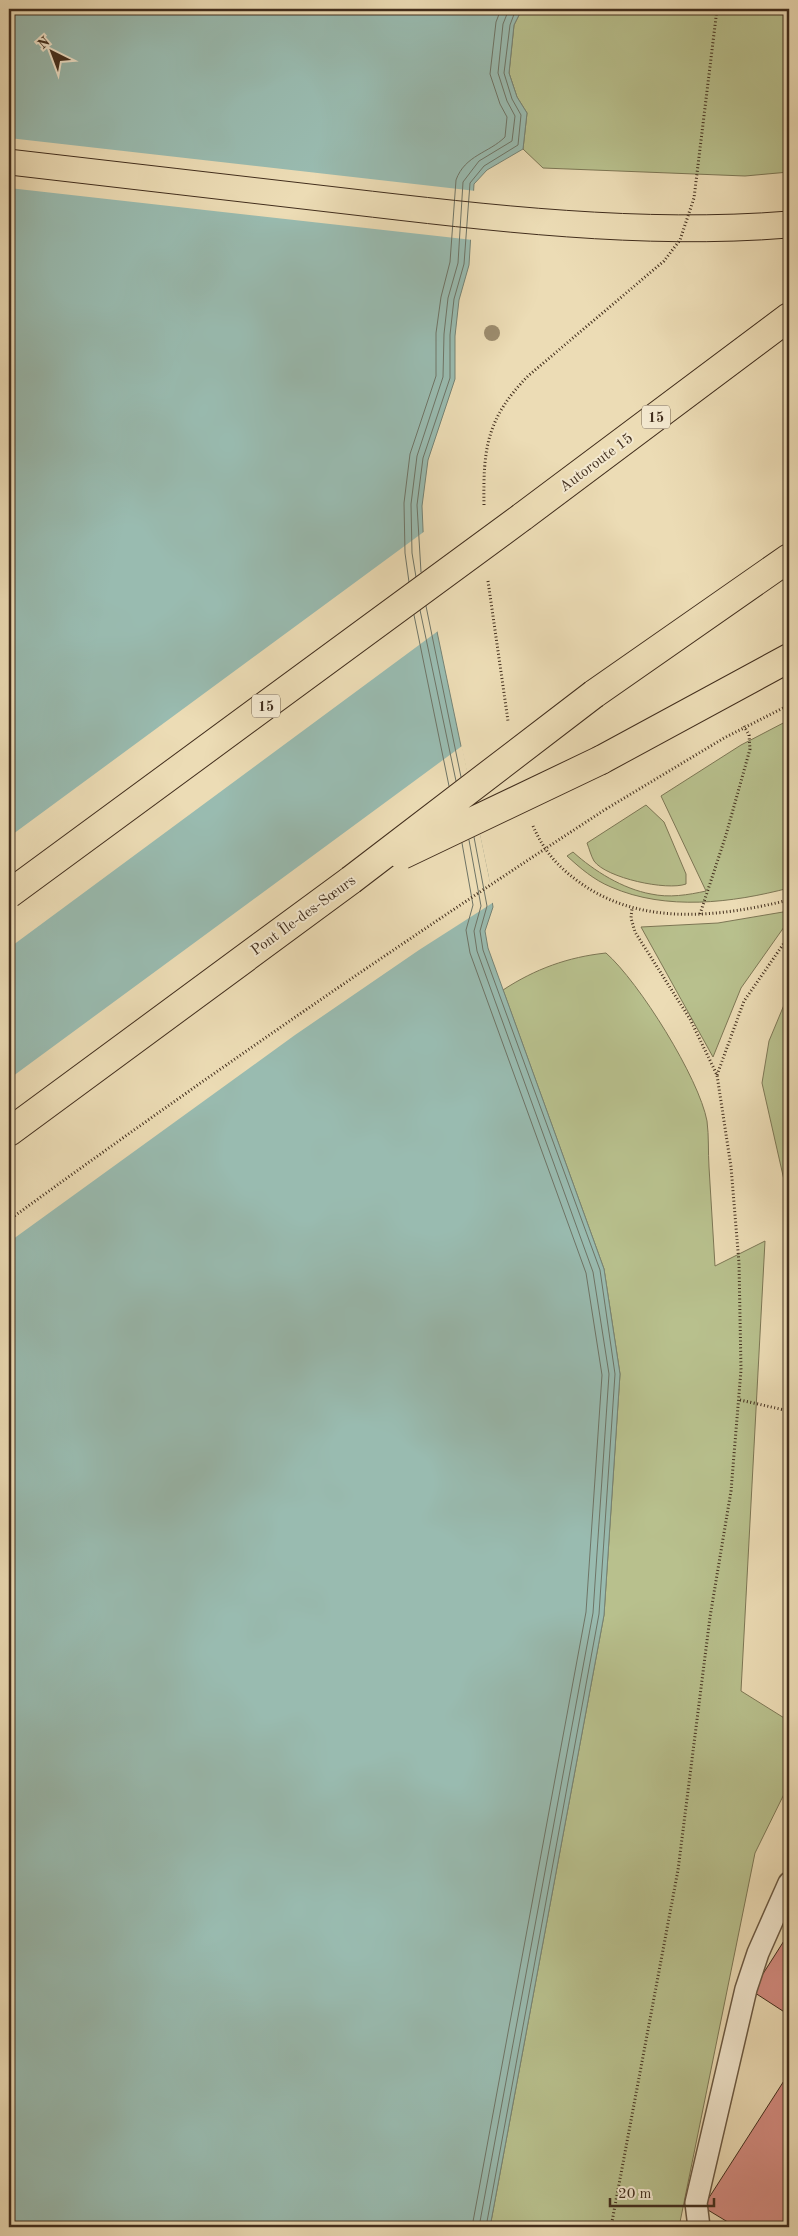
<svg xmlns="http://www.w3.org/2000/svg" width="798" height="2236" viewBox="0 0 798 2236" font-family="'Old Standard TT',serif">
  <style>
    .green { fill: #b8c08d; stroke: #7d7755 }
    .water { fill: #99bbb0; stroke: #768375 }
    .pier { fill: #ecdcb5 }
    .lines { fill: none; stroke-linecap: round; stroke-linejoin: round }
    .shore { stroke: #6e7466; stroke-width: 1 }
    .building { fill: #d48c81; stroke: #422e1d }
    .service-casing { stroke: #6c5a43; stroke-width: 24 }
    .motorway-casing { stroke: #422e1d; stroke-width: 30 }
    .path { stroke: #422e1d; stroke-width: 3; stroke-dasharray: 1 2.5; stroke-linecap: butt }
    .service { stroke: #f3e8cf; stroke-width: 21 }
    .motorway { stroke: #ecdcb5; stroke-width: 28 }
    .tram { stroke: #422e1d; stroke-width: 1 }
    .motorway-bridge-casing { stroke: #422e1d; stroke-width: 30; stroke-linecap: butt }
    .path-bridge { stroke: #422e1d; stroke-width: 3; stroke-dasharray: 1 2.5; stroke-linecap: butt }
    .motorway-bridge { stroke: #ecdcb5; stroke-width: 28 }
    .tree { fill: #9c8c6e }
    .labels { text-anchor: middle; stroke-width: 4; stroke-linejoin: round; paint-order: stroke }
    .shield { fill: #f3e8cf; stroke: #776652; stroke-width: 1 }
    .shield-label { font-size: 14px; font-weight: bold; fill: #422e1d }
    .street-label { font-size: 15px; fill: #422e1d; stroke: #f3e8cf }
  </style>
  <rect width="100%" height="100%" fill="#ecdcb5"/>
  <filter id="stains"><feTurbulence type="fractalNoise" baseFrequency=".004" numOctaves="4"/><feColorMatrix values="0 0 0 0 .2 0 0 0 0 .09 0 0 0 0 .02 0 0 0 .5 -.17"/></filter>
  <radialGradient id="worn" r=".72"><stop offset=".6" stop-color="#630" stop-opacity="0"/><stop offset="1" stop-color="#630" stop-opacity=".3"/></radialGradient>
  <path class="green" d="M522,9H789V172L745,176L543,168L523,149L527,113L517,97L509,73L514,25Z
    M789,720V888C732,903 666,911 611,887C594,880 580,868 567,856L573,852C594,871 623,889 651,894C669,898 688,895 706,891L661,796L741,745Z
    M646,805L664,822L686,874V884C667,891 606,878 594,861C591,856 589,848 587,843Z
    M789,911V920L741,988L713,1057L641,927L718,923Z
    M606,953C639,982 699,1078 707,1121C709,1136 708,1152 709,1167C711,1200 713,1233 715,1266L765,1241L741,1691L789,1721V1784L755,1853L679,2227H490L604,1615L620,1374L604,1269L503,990C535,969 568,957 606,953Z
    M789,993V1202L762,1083L769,1041Z"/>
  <path class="water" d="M9,9H522L514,25L509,73L517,97L527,113L523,149L487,170L474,184L469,265L459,300L455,336V379L428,460L422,506L424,552L431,603L488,875L493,907L485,931L488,948L604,1269L620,1374L604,1615L490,2227H9Z"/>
  <path class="pier" d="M9,138L476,191L473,240L9,188Z
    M425,531L426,552L438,631L9,948V837Z
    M462,746L494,902L419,950L295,1035L9,1242V1079Z"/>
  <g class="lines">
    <path class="shore" d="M421,572L417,505L423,458L450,378V335L454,299L464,264L470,183L484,166L518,145L521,115L512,99L504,73L510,25L516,9
      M416,577L412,553L411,504L417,456L443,377L444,334L448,298L458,263L463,182L479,161L512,141L515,116L507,101L498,73L503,24L509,9
      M409,582L405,553L404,503L410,454L436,376V333L441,297L450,262L456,180C465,155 489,153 505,137L507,117L500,104L490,74L496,22L501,9
      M426,606L461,777
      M420,610L456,781
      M414,615L449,786
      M474,837L487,906L480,931L483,950L600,1270L615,1374L599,1614L486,2227
      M469,840L481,906L474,931L477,951L593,1272L609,1374L593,1613L479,2227
      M462,843L473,905L466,930L470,953L586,1273L602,1375L586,1612L472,2227"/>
  </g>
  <path class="building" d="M789,1933V2015L752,1991Z
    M789,2073V2227H736L703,2207Z"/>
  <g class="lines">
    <defs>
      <path id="service" d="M699,2227L696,2203L746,1989L758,1953L789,1883"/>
      <path id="motorway" d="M522,517L789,317
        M594,694L789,558
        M601,760L789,658
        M9,1132L351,880"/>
    </defs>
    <use href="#service" class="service-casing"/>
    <use href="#motorway" class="motorway-casing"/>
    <path class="path" d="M484,505C483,448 487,418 528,376L664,261L680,240L694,198L717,9
      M488,581L508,721
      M606,809L724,738L789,705
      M533,826C544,851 557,866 579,882C641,927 719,917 789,900
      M700,914L726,835L750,749L749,735L744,726
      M717,1075L744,1001L789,936
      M740,1400L789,1411
      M611,2227L678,1870L710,1617L731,1491L741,1370L739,1263L731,1167L717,1075L690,1019L635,932L631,918L632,908"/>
    <use href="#service" class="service"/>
    <use href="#motorway" class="motorway"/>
    <path class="tram" d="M9,149C121,162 233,175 345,188C491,205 642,223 789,211
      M9,175C121,188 233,201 345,214C491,231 642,250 789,238"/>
    <defs>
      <path id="motorway-bridge" d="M402,855L601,760
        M351,880L594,694
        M9,894L522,517"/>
    </defs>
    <use href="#motorway-bridge" class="motorway-bridge-casing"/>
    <path class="path-bridge" d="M9,1220C204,1078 403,941 606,809"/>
    <use href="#motorway-bridge" class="motorway-bridge"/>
  </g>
  <circle class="tree" cx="492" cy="333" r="8"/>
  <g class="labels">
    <g class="shield">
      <rect x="642" y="405.5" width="28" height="23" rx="4"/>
      <rect x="252" y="694.5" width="28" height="23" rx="4"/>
    </g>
    <g class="shield-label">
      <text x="656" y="422">15</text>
      <text x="266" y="711">15</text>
    </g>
    <g class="street-label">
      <text transform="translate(596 462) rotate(-37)" y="5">Autoroute 15</text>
      <text transform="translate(303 915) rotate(-36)" y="5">Pont Île-des-Sœurs</text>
    </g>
  </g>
  <rect width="798" height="2236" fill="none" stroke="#ecdcb5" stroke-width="30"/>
  <rect x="10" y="10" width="778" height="2216" fill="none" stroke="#422e1d" stroke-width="2.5"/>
  <rect x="15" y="15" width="768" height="2206" fill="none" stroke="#422e1d"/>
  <g transform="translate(52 52) rotate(318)" stroke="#f3e8cf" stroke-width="4" paint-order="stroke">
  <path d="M0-4L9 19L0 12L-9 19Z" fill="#422e1d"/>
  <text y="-8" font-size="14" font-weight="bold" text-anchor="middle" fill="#422e1d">N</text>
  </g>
  <path d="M610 2198v8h104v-8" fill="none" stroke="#422e1d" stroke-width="2.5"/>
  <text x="618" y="2198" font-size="15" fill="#422e1d" stroke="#f3e8cf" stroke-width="4" paint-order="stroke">20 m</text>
  <rect width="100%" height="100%" filter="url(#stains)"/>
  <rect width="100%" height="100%" fill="url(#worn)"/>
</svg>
